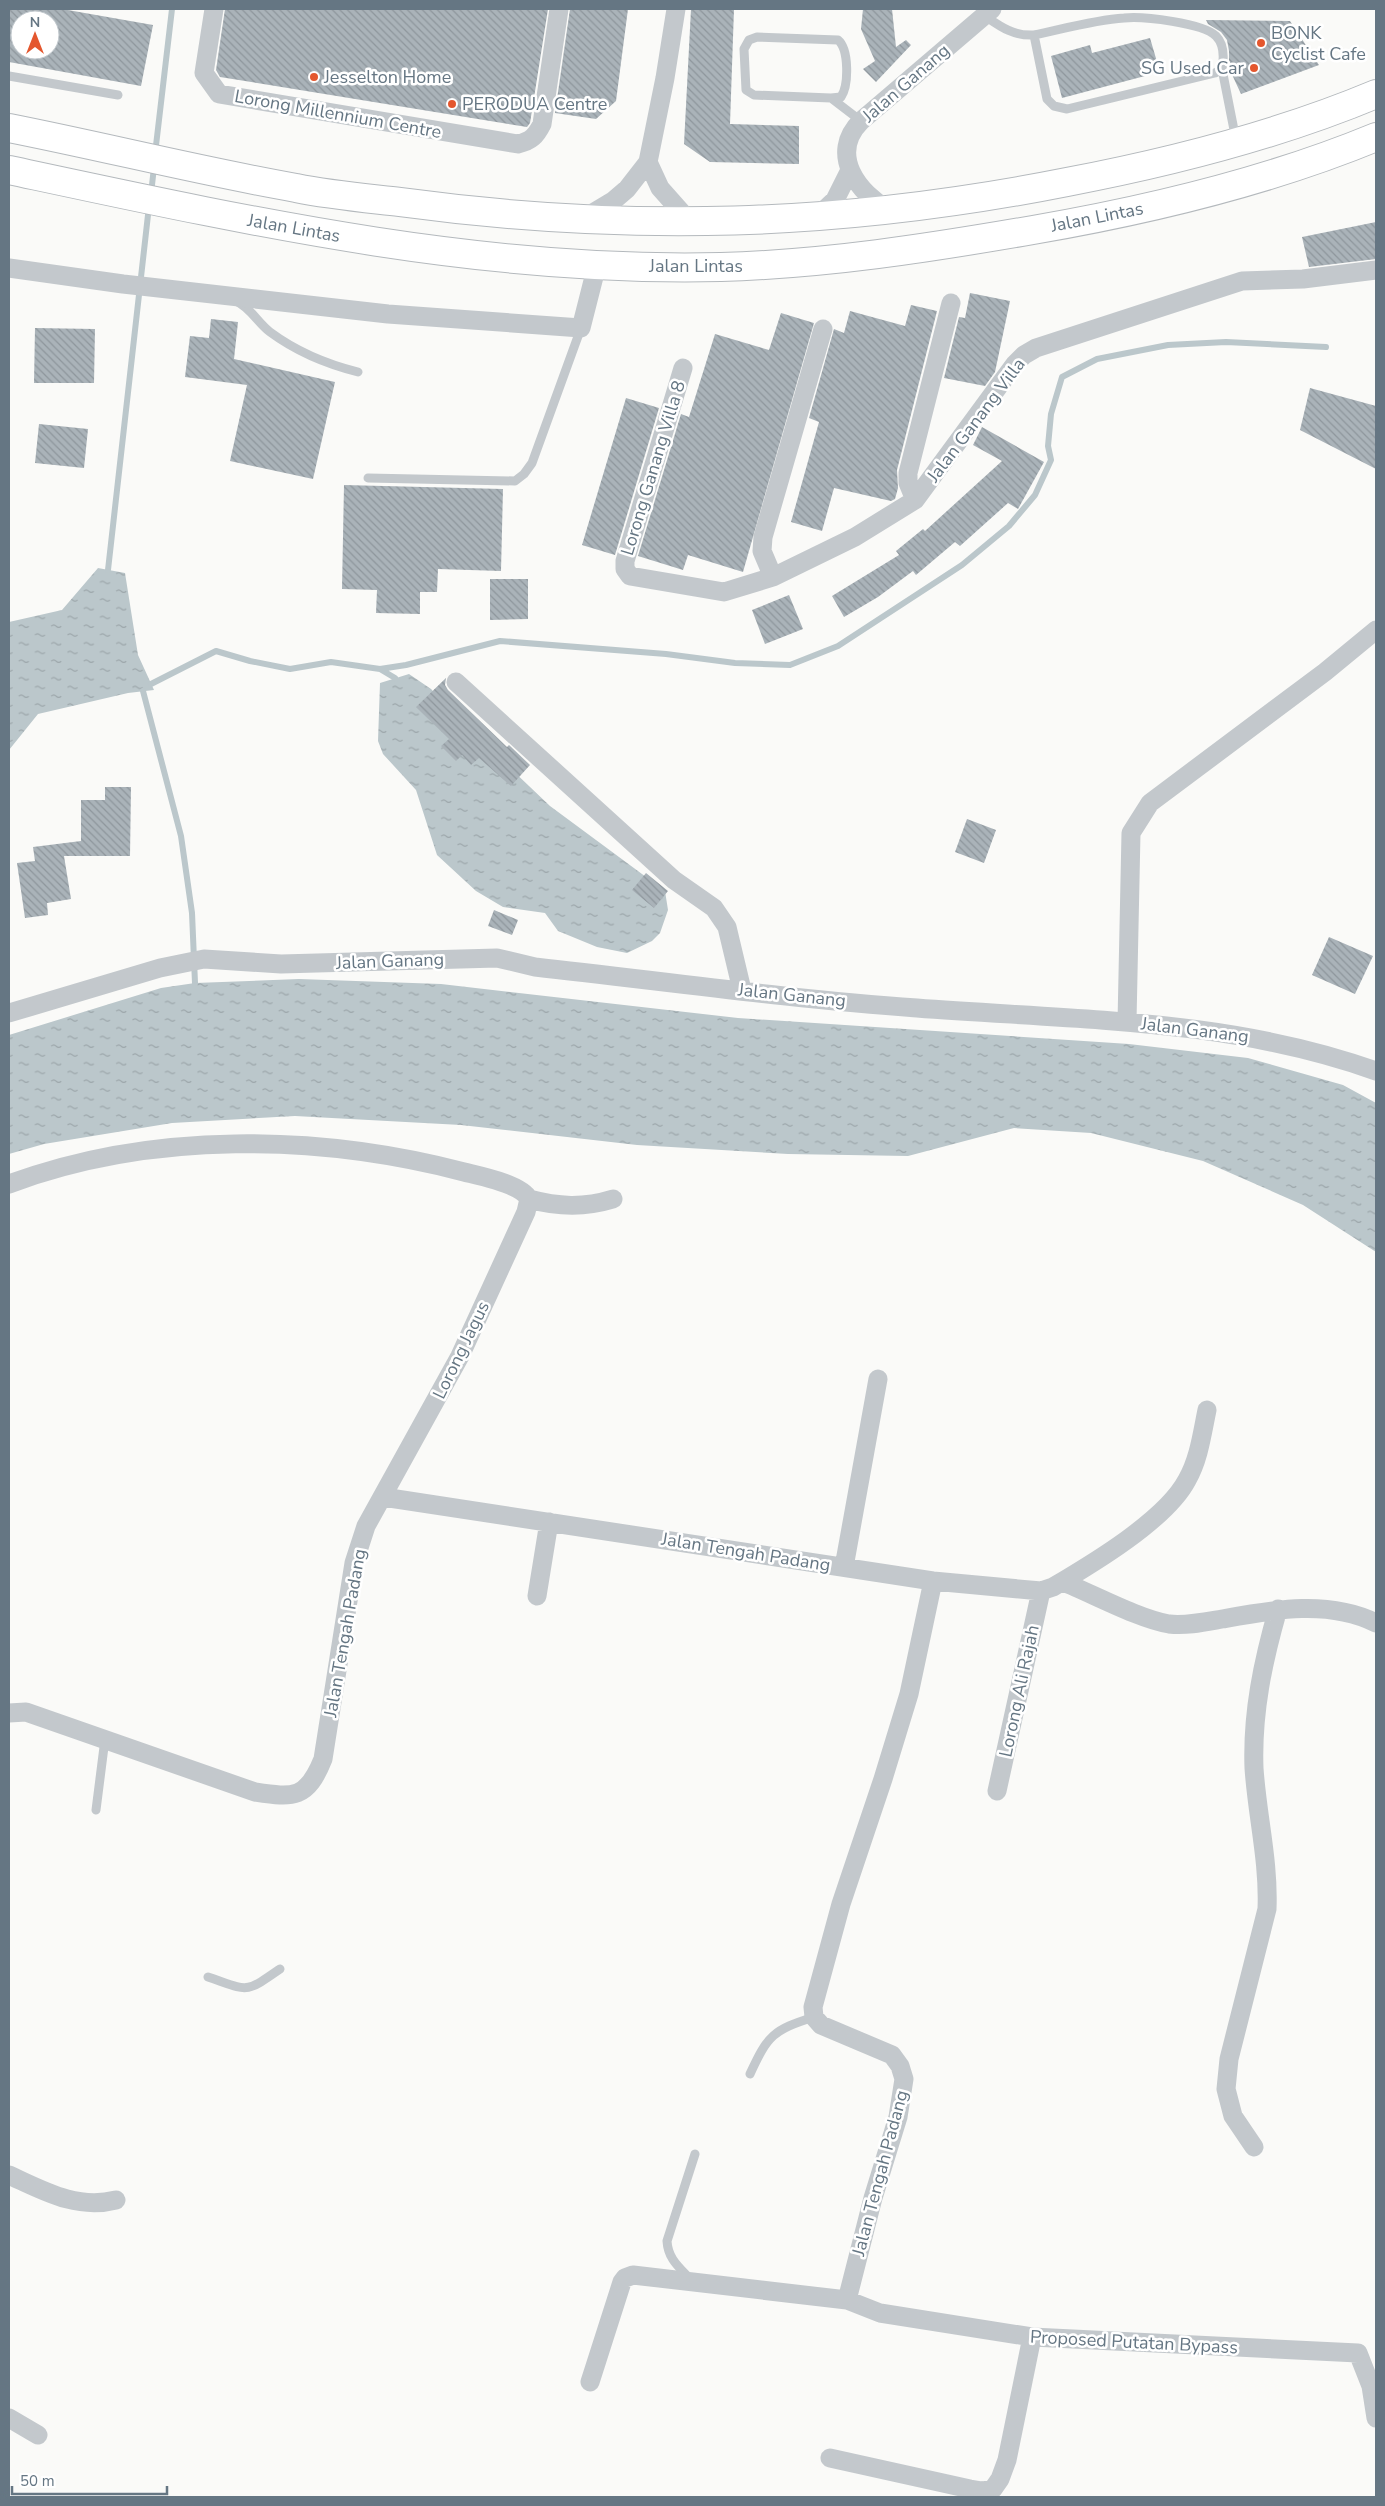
<svg xmlns="http://www.w3.org/2000/svg" width="1385" height="2506" viewBox="0 0 1385 2506" font-family="'Nunito Sans',sans-serif">
  <style>
    .water { fill: url(#water-ripples) }
    .lines { fill: none; stroke-linecap: round; stroke-linejoin: round }
    .stream { stroke: #bbc7cb; stroke-width: 6 }
    .building { fill: url(#building-back-hatch); fill-rule: evenodd }
    .highway-casing { stroke: #b4b9bd; stroke-width: 30 }
    .lane { stroke: #c3c8cc; stroke-width: 9 }
    .street { stroke: #c3c8cc; stroke-width: 19 }
    .highway { stroke: #fff; stroke-width: 28 }
    .poi-dot { fill: #e4572e; stroke: #fff; stroke-width: 2 }
    .labels { text-anchor: middle; stroke-width: 5; stroke-linejoin: round; paint-order: stroke }
    .poi-label { font-size: 18px; fill: #657683; stroke: #fff; text-anchor: start }
    .street-label { font-size: 18px; fill: #657683; stroke: #fff }
  </style>
  <defs>
    <pattern id="water-ripples" width="26" height="14" patternUnits="userSpaceOnUse" patternTransform="scale(1.25)"><rect width="26" height="14" fill="#bbc7cb"/><path d="M2 4q2-2 4 0t4 0M15 11q2-2 4 0t4 0" fill="none" stroke="#9ca6aa"/></pattern>
    <pattern id="building-back-hatch" width="6" height="6" patternUnits="userSpaceOnUse" patternTransform="scale(1.25)"><rect width="6" height="6" fill="#aab3b9"/><path d="M-1 5l2 2M0 0l6 6M5-1l2 2" fill="none" stroke="#8e969c"/></pattern>
  </defs>
  <rect width="100%" height="100%" fill="#fafaf8"/>
  <path class="water" d="M98,568L125,573L138,655L154,690L128,693L38,714L9,750V622L62,610Z
    M409,674L431,689L465,725L550,806L665,891L668,910L660,933L652,941L627,953L597,947L558,931L545,913L503,907L476,891L437,855L416,790L383,754L378,741L380,683Z
    M299,979L441,984L738,1018L1129,1044L1248,1058L1343,1085L1376,1103V1252L1303,1205L1203,1161L1091,1133L1014,1128L908,1156L788,1154L637,1145L461,1125L295,1116L172,1123L44,1144L9,1154V1035L161,988L195,983Z"/>
  <g class="lines">
    <path class="stream" d="M155,154L172,9
      M151,194L154,167
      M108,570L149,206
      M380,669L406,665L500,641L666,654L735,663L790,665L838,646L962,565L1009,526L1035,495L1051,460L1048,446L1051,414L1062,377L1097,359L1168,345L1226,342L1326,347
      M151,684L216,651L250,661L290,669L331,662L380,669L395,678
      M143,691L181,836L192,913L195,983"/>
  </g>
  <path class="building" d="M9,9H62L153,25L141,86L9,62ZM20,20H50V50H20Z
    M225,9H548L530,123L527,127L220,77L216,70Z
    M570,9H628L616,101L596,119L555,113Z
    M691,9H734L730,124L799,126V164L710,162L684,144Z
    M863,9H892L896,47L906,40L911,45L876,82L863,69L875,61L861,29Z
    M1206,20L1290,21L1319,65L1241,94L1229,68V51L1227,40L1221,32L1208,24Z
    M1150,38L1160,72L1062,98L1051,56L1090,45L1092,53Z
    M1376,222V259L1309,267L1302,237Z
    M970,293L1010,301L995,372L985,386L944,378L959,317L965,318Z
    M911,305L937,311L897,470L898,488L895,499L891,501L834,488L822,531L791,522L819,422L809,418L834,329L844,333L850,311L905,326Z
    M781,313L814,323L743,572L688,555L683,570L638,556L681,414L689,417L715,334L769,350Z
    M211,319L238,322L234,359L335,382L313,479L230,461L247,385L185,377L190,336L209,338Z
    M35,328L95,329L94,383H34Z
    M1310,388L1376,406V469L1300,430Z
    M626,398L659,408L615,555L582,545Z
    M39,424L88,429L84,468L35,463Z
    M982,427L1044,462L1018,509L1008,503L960,546L955,542L916,575L913,571L878,597L844,617L832,596L899,555L896,551L923,529L925,531L1002,461L973,445Z
    M344,485L503,489L501,571L438,569L437,592H420V614L376,613L377,590L342,589Z
    M490,579H528V619L490,620Z
    M789,595L803,629L765,644L752,610Z
    M446,678L445,685L448,690L507,747L509,745L530,765L511,786L479,758L471,765L462,755L456,761L441,746L449,739L416,707Z
    M105,787H131L130,856H64L71,899L47,903L48,915L25,918L17,863L35,861L33,847L81,841V800H105Z
    M967,819L996,830L984,863L955,852Z
    M646,873L668,891L654,908L632,890Z
    M494,910L518,920L512,935L488,926Z
    M1329,937L1373,956L1355,994L1312,975Z"/>
  <g class="lines">
    <defs>
      <path id="highway" d="M9,128C105,147 200,171 296,188C330,195 365,198 400,202C629,233 840,227 1067,182C1172,162 1278,135 1376,94
        M9,170C243,220 480,273 721,267C826,264 929,248 1033,230C1149,210 1267,182 1376,137"/>
    </defs>
    <use href="#highway" class="highway-casing"/>
    <path class="lane" d="M985,16C1001,27 1013,36 1034,35C1063,29 1094,20 1124,18C1143,16 1203,23 1216,36C1225,45 1224,58 1222,69L1215,73L1067,109L1054,106L1047,99L1034,35
      M1222,69L1236,140
      M9,76L118,95
      M831,98L841,97C849,85 849,49 838,40L757,37L749,40L744,49L746,90L754,95L831,98L861,121
      M236,301C250,307 258,323 270,332C297,352 326,364 358,372
      M368,478L515,481L524,474L532,463L581,328
      M96,1810L105,1739
      M208,1977C249,1991 244,1994 280,1969
      M750,2074C768,2035 773,2030 814,2017
      M691,2280C679,2267 668,2259 667,2241L695,2154"/>
    <path class="street" d="M214,9L204,73L219,94L518,144C531,141 536,136 542,124L559,9
      M648,162L660,188L691,223
      M890,211C858,193 828,154 861,121L992,9
      M817,217L835,200L850,170
      M583,219L613,201L627,189L648,162L665,78L676,9
      M9,268L123,284L388,314L581,328L597,265
      M683,368L625,561V569L630,576L724,592L773,577L855,537L915,500L1015,364L1024,355L1036,348L1242,281L1303,279L1376,270
      M915,500L908,483V473L951,303
      M773,577L762,551L763,537L823,329
      M456,682L674,880L714,908L727,927L742,990
      M9,1013L160,968L204,959L281,964L497,958L535,967C662,981 789,999 917,1008C1072,1020 1228,1018 1376,1071
      M1127,1022L1131,833L1150,803L1325,672L1376,630
      M9,1184C152,1131 318,1134 464,1172C480,1176 521,1184 529,1199
      M529,1199C558,1207 584,1208 613,1199
      M383,1497L933,1581L1041,1591L1053,1587C1092,1564 1166,1520 1187,1480C1199,1459 1202,1434 1207,1410
      M844,1567L878,1379
      M1063,1582C1093,1594 1139,1619 1169,1624C1187,1626 1205,1622 1222,1619C1272,1610 1328,1599 1376,1623
      M537,1596L549,1522
      M9,1713L26,1712L255,1792C294,1798 307,1799 323,1759L354,1563L366,1526L460,1356L526,1212L529,1199
      M997,1791L1041,1591
      M1254,2147L1233,2116L1226,2089L1229,2059L1267,1909C1269,1861 1257,1815 1254,1768C1252,1713 1263,1661 1278,1609
      M9,2175C44,2191 77,2210 116,2200
      M847,2300L873,2198L898,2117L904,2079L900,2066L892,2055L821,2025L814,2017L813,2007L841,1904L883,1779L909,1694L933,1581
      M590,2382L622,2282L625,2278L633,2275L847,2300L880,2313L1032,2337L1358,2353L1371,2386L1376,2418
      M9,2418L38,2435
      M830,2458L970,2489L982,2491L993,2489L1000,2479L1007,2460L1032,2337"/>
    <use href="#highway" class="highway"/>
  </g>
  <g class="poi-dot">
    <circle cx="1261" cy="43" r="5"/>
    <circle cx="1254" cy="68" r="5"/>
    <circle cx="314" cy="77" r="5"/>
    <circle cx="452" cy="104" r="5"/>
  </g>
  <g class="labels">
    <g class="poi-label">
      <text x="1271" y="39">BONK<tspan x="1271" dy="21">Cyclist Cafe</tspan></text>
      <text x="1244" y="74" text-anchor="end">SG Used Car</text>
      <text x="324" y="83">Jesselton Home</text>
      <text x="462" y="110">PERODUA Centre</text>
    </g>
    <g class="street-label">
      <text transform="translate(906 83) rotate(-41)" y="6">Jalan Ganang</text>
      <text transform="translate(338 114) rotate(10)" y="6">Lorong Millennium Centre</text>
      <text transform="translate(1097 217) rotate(-11)" y="6">Jalan Lintas</text>
      <text transform="translate(294 228) rotate(10)" y="6">Jalan Lintas</text>
      <text x="696" y="272">Jalan Lintas</text>
      <text transform="translate(976 420) rotate(-53)" y="6">Jalan Ganang Villa</text>
      <text transform="translate(653 468) rotate(-73)" y="6">Lorong Ganang Villa 8</text>
      <text transform="translate(390 961) rotate(-2)" y="6">Jalan Ganang</text>
      <text transform="translate(792 995) rotate(6)" y="6">Jalan Ganang</text>
      <text transform="translate(1195 1030) rotate(7)" y="6">Jalan Ganang</text>
      <text transform="translate(461 1350) rotate(-64)" y="6">Lorong Jagus</text>
      <text transform="translate(746 1552) rotate(9)" y="6">Jalan Tengah Padang</text>
      <text transform="translate(345 1633) rotate(-80)" y="6">Jalan Tengah Padang</text>
      <text transform="translate(1019 1691) rotate(-78)" y="6">Lorong Ali Rajah</text>
      <text transform="translate(880 2173) rotate(-75)" y="6">Jalan Tengah Padang</text>
      <text transform="translate(1134 2342) rotate(3)" y="6">Proposed Putatan Bypass</text>
    </g>
  </g>
  <rect width="1385" height="2506" fill="none" stroke="#657683" stroke-width="20"/>
  <g transform="translate(35 35)"><circle r="24" fill="#ffffff" stroke="#c1c8cd"/>
  <path d="M0-4L9 19L0 12L-9 19Z" fill="#e4572e"/>
  <text y="-8" font-size="14" font-weight="bold" text-anchor="middle" fill="#657683">N</text>
  </g>
  <path d="M12 2486v8h155v-8" fill="none" stroke="#657683" stroke-width="2.5"/>
  <text x="20" y="2486" font-size="15" fill="#657683" stroke="#ffffff" stroke-width="4" paint-order="stroke">50 m</text>
</svg>
